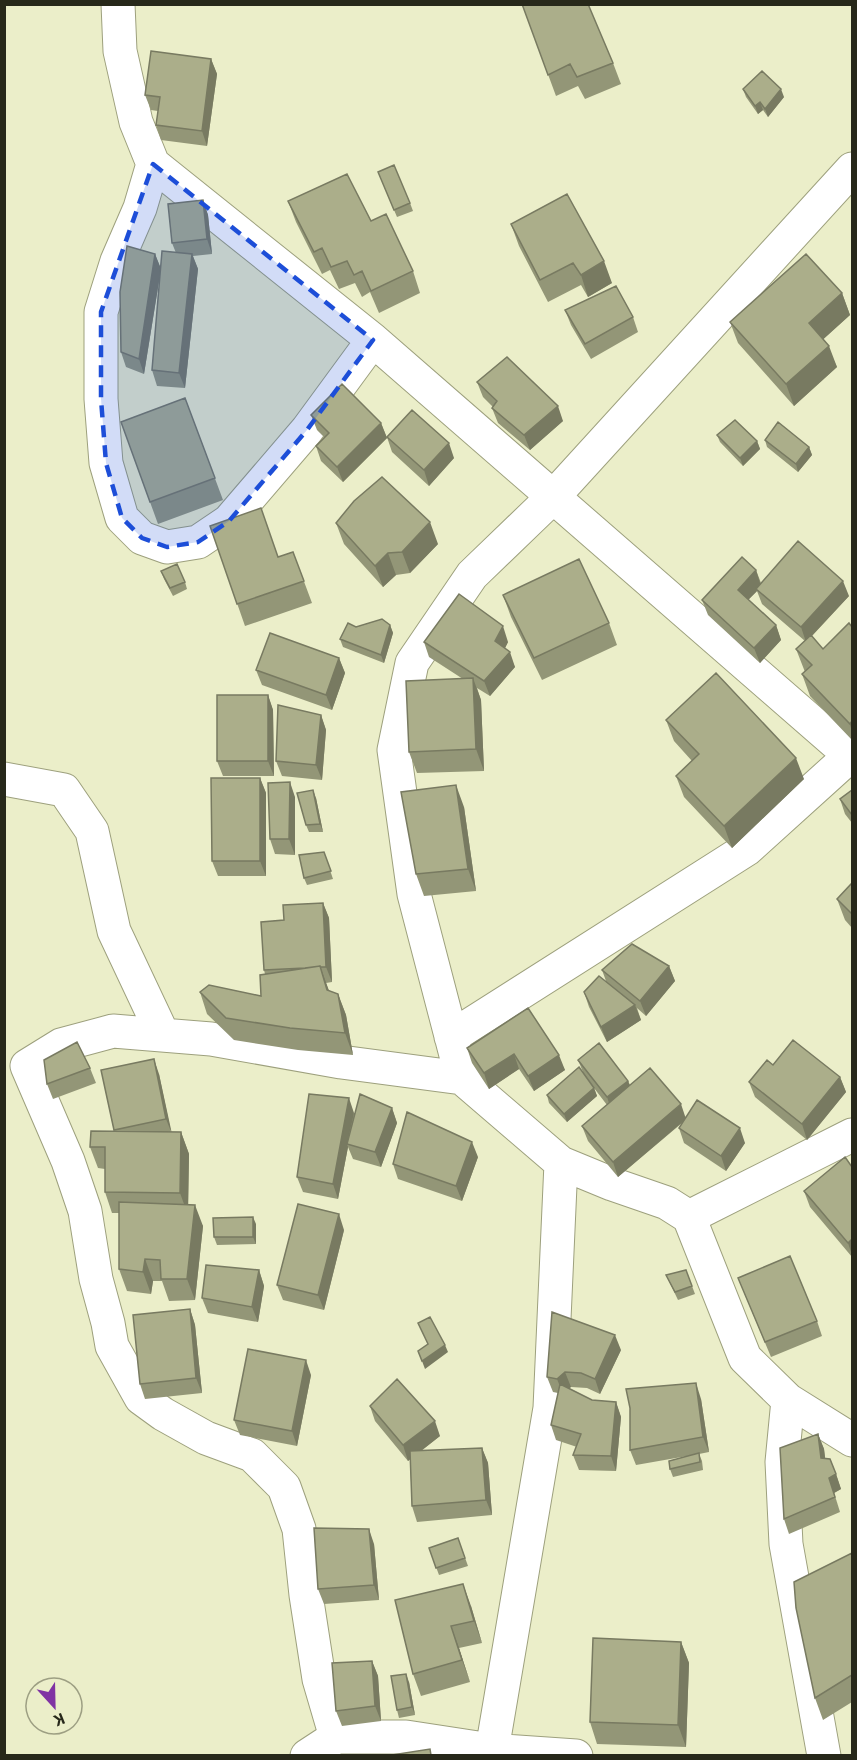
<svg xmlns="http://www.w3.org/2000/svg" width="857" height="1760" viewBox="0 0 857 1760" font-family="'Exo 2',sans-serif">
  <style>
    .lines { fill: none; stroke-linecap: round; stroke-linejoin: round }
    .street-casing { stroke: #9da07d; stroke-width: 35 }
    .street { stroke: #fff; stroke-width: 33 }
    .wall { fill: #939677 }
    .shaded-wall { fill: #787a61 }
    .building { fill: #abae8a; stroke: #787a61; stroke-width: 1.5 }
    .marked { fill: #1d4ed8; fill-opacity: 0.2; stroke: #1d4ed8; stroke-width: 4.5; stroke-dasharray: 12 8; stroke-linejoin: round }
  </style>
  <rect width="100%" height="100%" fill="#ebeec9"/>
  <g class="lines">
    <defs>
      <path id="street" d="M118,4L120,51L136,122L153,164L140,208L117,261L101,312V399L106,463L122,518L142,538L167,547L198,542L229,521L307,430L373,340
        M153,164L373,340L852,757
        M4,779L64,790L92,831L114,931L163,1035
        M451,1037L747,849L851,755
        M462,1078L414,894L394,750L412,663L472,575L553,497L852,169
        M689,1217L852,1135
        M788,1400L782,1462L786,1544L824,1756
        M336,1737L319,1679L306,1595L299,1529L284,1487L252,1455L206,1438L163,1414L141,1398L112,1346L108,1323L96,1279L85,1211L68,1161L27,1066L61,1045L113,1031L211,1039L341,1062L462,1078L561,1163L612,1184L667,1203L689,1217L745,1358L788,1400L852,1440
        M307,1756L336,1737H406L491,1750L576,1756
        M491,1756L550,1408L561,1163"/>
    </defs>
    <use href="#street" class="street-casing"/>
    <use href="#street" class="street"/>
  </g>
  <path class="wall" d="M522,4L613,63L621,84L585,99L578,86L556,96Z
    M211,59L217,74L207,146L161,140L156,125L158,111L151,110L145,95Z
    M743,89L784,97L768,117L763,110L758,114L746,97Z
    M378,172L410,203L413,211L397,217Z
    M203,200L208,215L212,254L193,256L198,269L185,388L157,386L152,370L176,253L172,243Z
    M288,201L371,221L413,271L420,293L379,313L370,292L362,297L355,283L339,289L330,270L322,274L296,222Z
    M511,224L612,283L588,297L581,285L548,302L519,246Z
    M155,254L161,269L144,374L126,367L121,352Z
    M842,293L850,315L823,339L837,367L794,406L738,343L730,322Z
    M565,310L633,317L638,332L591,359L571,325Z
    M477,382L563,421L530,450L498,423L492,408L493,407L483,397Z
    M185,398L223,500L158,524L121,422Z
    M311,415L381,423L387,438L343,482L321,461L316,446L324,437L317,430Z
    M717,435L757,441L760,449L743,466L720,442Z
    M387,437L454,458L429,486L392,452Z
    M765,440L809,447L812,455L798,472L767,447Z
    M336,523L438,544L410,573L396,575L383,587L344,544Z
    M210,526L278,557L293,552L312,603L245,626Z
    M756,570L761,583L849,596L812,636L823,649L852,627V740L810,696L802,674L805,672L796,649L805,641L762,604L757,591L748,600L776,625L781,640L760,663L708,615L702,600Z
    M161,571L185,582L187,589L173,596L164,579Z
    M503,595L609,623L617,645L542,680L511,617Z
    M390,625L393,633L384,663L343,647L340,639L356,627Z
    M424,642H508L505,648L515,667L490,696L477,688L481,700L484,771L417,773L409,752L463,679L429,657Z
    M339,658L345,673L332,710L262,685L256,670Z
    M268,695L273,710L274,776H223L217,761Z
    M321,715L326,730L322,780L282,776L276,761Z
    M666,720L804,779L732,848L684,797L676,776L692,761L674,741Z
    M260,778L266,793V876H218L212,861Z
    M852,790V823L845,814L840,799Z
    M295,797V855L275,854L270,839Z
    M316,798L323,832H309L306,825Z
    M464,807L476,891L424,896L416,874Z
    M324,852L333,879L307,885L304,878Z
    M852,883V928L845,920L837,899Z
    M323,903L329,918L332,982L326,983L329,991L338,994L346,1015L353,1055L298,1050L234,1040L207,1014L200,992L261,996L265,974L264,970L284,920Z
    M669,966L675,981L646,1016L637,1008L641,1020L607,1042L589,1007L584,992L606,981L602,970Z
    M528,1008L565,1070L534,1091L519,1069L489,1089L472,1063L467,1048Z
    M578,1060L628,1081L630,1085L686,1117L745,1143L726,1171L684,1143L679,1128L682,1123L618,1177L588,1141L582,1126L607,1105L594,1088L597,1096L567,1122L549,1103L547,1095L583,1072Z
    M773,1065L840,1077L846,1092L807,1140L755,1097L749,1082Z
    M90,1068L96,1083L53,1099L47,1084Z
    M101,1070L159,1074L171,1132H181L189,1154L188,1205L203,1226L195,1300L169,1301L162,1281H153L151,1294L127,1291L119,1269V1213H112L105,1192V1169L98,1168L90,1147L114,1131Z
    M392,1108L397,1123L381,1167L353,1159L348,1147L338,1199L303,1192L297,1177L354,1113Z
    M478,1157L462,1201L398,1179L393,1164Z
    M852,1167V1257L810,1207L804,1191Z
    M256,1224V1244L217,1245L214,1237Z
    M344,1230L324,1310L283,1300L277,1285Z
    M259,1270L264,1286L258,1322L208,1313L202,1298Z
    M686,1270L695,1294L678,1300L666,1275Z
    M738,1278L817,1321L822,1336L771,1357Z
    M190,1309L195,1325L202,1393L145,1399L140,1384Z
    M621,1350L600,1394L587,1388L571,1387L569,1388L592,1400L616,1402L621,1417L616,1471L579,1470L573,1455L577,1447L556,1440L551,1425L558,1393L553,1392L547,1377Z
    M311,1375L297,1446L240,1435L234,1420Z
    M701,1399L709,1452L699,1454L702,1461L703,1470L673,1477L670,1469L693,1455L636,1465L630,1450Z
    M370,1406L440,1436L421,1451L482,1448L488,1463L492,1515L417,1522L412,1506L410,1459L408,1461L375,1421Z
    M818,1434L824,1449L825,1458L836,1474L841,1489L834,1493L840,1512L789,1534L784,1519Z
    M458,1538L468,1566L439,1575L429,1548Z
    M374,1544L379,1600L324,1604L318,1589Z
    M852,1553V1702L823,1720L815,1698Z
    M395,1600L471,1606L482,1643L459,1648L470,1682L421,1696L413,1674Z
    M681,1642L689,1663L686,1747L597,1744L590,1722Z
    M372,1661L378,1676L381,1721L342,1726L336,1711Z
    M409,1682L415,1715L399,1718L397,1710Z"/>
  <path class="shaded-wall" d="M211,59L217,74L207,146L202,131Z
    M781,89L784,97L768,117L765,109Z
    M760,102L763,110L758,114L755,106Z
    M203,200L208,215L212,254L207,239Z
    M155,254L161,269L144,374L139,359Z
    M192,254L198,269L185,388L179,373Z
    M604,261L612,283L588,297L581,275Z
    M842,293L850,315L817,345L809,323Z
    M829,346L837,367L794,406L786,384Z
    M558,406L563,421L530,450L524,435Z
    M381,423L387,438L343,482L337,467Z
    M757,441L760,449L743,466L740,458Z
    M449,443L454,458L429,486L424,470Z
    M809,447L812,455L798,472L796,464Z
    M430,522L438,544L410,573L402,552Z
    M388,553L396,575L383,587L375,566Z
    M756,570L761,586L756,589L757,591L743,605L738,590Z
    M843,581L849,596L806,642L801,627Z
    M390,625L393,633L384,663L381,655Z
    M776,625L781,640L760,663L754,648Z
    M503,626L508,642L501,656L495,641Z
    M510,652L515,667L490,696L484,681Z
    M339,658L345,673L332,710L326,695Z
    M473,678L481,700L484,771L476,749Z
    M268,695L273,710L274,776L268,761Z
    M321,715L326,730L322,780L316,765Z
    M852,721V732L850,724Z
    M796,758L804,779L732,848L724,826Z
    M260,778L266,793V876L260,861Z
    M290,782L295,797V855L289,839Z
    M456,785L464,807L476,891L468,869Z
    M313,790L316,798L323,832L320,824Z
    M323,903L329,918L332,982L326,967Z
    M320,966L328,988L335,1011L327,990Z
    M669,966L675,981L646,1016L640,1001Z
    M338,994L346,1015L353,1055L345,1033Z
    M635,1005L641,1020L607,1042L601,1027Z
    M514,1054L519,1069L489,1089L484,1073Z
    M559,1055L565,1070L534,1091L528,1076Z
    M154,1059L159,1074L172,1134L166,1119Z
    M840,1077L846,1092L807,1140L802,1124Z
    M628,1081L634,1096L612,1112L607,1097Z
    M594,1088L597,1096L567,1122L564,1114Z
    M349,1098L354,1113L347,1144L348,1147L338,1199L333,1184Z
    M681,1104L686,1119L618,1177L613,1162Z
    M392,1108L397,1123L381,1167L375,1152Z
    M740,1128L745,1143L726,1171L721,1156Z
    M181,1132L189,1154L188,1215L180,1193Z
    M472,1142L478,1157L462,1201L456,1186Z
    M195,1205L203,1226L195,1300L187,1279Z
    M339,1214L344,1230L324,1310L318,1295Z
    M253,1217L256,1224V1244L253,1237Z
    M852,1239V1255L848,1243Z
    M145,1259L153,1281L151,1294L143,1272Z
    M259,1270L264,1286L258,1322L252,1307Z
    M190,1309L195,1325L202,1393L196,1378Z
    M615,1335L621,1350L600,1394L595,1379Z
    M445,1345L448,1352L425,1369L422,1361Z
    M306,1360L311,1375L297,1446L292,1431Z
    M565,1372L571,1387L563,1394L557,1379Z
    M696,1383L701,1399L709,1452L703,1437Z
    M616,1402L621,1417L616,1471L611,1456Z
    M435,1421L440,1436L408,1461L403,1445Z
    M818,1434L824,1449L827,1473L821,1458Z
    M482,1448L488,1463L492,1515L486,1500Z
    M836,1474L841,1489L834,1493L840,1512L829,1478Z
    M369,1529L374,1544L379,1600L374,1585Z
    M463,1584L471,1606L482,1643L474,1621Z
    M451,1626L459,1648L470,1682L462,1660Z
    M681,1642L689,1663L686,1747L678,1725Z
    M372,1661L378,1676L381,1721L375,1706Z
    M406,1674L409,1682L415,1715L412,1707Z"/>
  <path class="building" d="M522,4H588L613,63L577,77L570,64L548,75Z
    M151,51L211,59L202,131L156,125L160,97L145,95Z
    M762,71L781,89L765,109L760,102L755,106L743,89Z
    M394,165L410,203L394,210L378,172Z
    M347,174L371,221L386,214L413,271L371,291L362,271L354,275L347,261L331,267L322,248L314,252L288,201Z
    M567,194L604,261L581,275L573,263L540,280L511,224Z
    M203,200L207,239L172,243L168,204Z
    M127,246L155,254L139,359L121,352L120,292Z
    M162,251L192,254L179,373L152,370Z
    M806,254L842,293L809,323L829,346L786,384L730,322Z
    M616,286L633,317L585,344L565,310Z
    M507,357L558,406L524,435L492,408L497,401L477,382Z
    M342,384L381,423L337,467L316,446L329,433L311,415Z
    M185,398L215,478L150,502L121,422Z
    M412,410L449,443L424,470L387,437Z
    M735,420L757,441L740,458L717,435Z
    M778,422L809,447L796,464L765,440Z
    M382,477L430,522L402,552L388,553L375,566L336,523L354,501Z
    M261,508L278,557L293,552L304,581L237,604L210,526Z
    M798,541L843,581L801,627L756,589Z
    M742,557L756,570L738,590L776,625L754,648L702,600Z
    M579,559L609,623L534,658L503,595Z
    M177,564L185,582L170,588L161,571Z
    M459,594L503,626L495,641L510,652L484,681L424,642Z
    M382,619L390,625L381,655L340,639L348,623L356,627Z
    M849,623L852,627V721L850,724L802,674L812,665L796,649L811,635L823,649Z
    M270,633L339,658L326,695L256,670Z
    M716,673L796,758L724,826L676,776L699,754L666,720Z
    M473,678L476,749L409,752L406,681Z
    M217,695H268V761H217Z
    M278,705L321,715L316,765L276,761Z
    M211,778H260V861H212Z
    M290,782L289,839H270L268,783Z
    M456,785L468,869L416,874L401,792Z
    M313,790L320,824L306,825L297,793Z
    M852,790V815L840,799Z
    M324,852L331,871L304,878L299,855Z
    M852,883V914L837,899Z
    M323,903L326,967H321L320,966L305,968L264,970L261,922L284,920L283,905Z
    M632,944L669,966L640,1001L602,970Z
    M320,966L327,990L338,994L345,1033L290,1028L226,1018L200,992L209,985L261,996L260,975Z
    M599,976L635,1005L601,1027L584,992Z
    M528,1008L559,1055L528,1076L514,1054L484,1073L467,1048Z
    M793,1040L840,1077L802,1124L749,1082L767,1060L773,1065Z
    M77,1042L90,1068L47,1084L44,1060Z
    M599,1043L628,1081L607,1097L578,1060Z
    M154,1059L166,1119L114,1130L101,1070Z
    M579,1067L594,1088L564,1114L547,1095Z
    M650,1068L681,1104L613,1162L582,1126Z
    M309,1094L349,1098L333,1184L297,1177Z
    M360,1094L392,1108L375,1152L347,1144Z
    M697,1100L740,1128L721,1156L679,1128Z
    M407,1112L472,1142L456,1186L393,1164Z
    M91,1131L181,1132L180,1193L105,1192V1147H90Z
    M845,1157L852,1167V1239L848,1243L804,1191Z
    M119,1202L195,1205L187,1279H161L160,1260L145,1259L143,1272L119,1269Z
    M298,1204L339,1214L318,1295L277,1285Z
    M253,1217V1237H214L213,1218Z
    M790,1256L817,1321L765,1342L738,1278Z
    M206,1265L259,1270L252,1307L202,1298Z
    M686,1270L692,1286L675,1292L666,1275Z
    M190,1309L196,1378L140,1384L133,1315Z
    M552,1312L615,1335L595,1379L581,1373L565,1372L557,1379L547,1377Z
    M430,1317L445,1345L422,1361L418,1351L428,1344L418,1323Z
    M248,1349L306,1360L292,1431L234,1420Z
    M397,1379L435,1421L403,1445L370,1406Z
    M696,1383L703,1437L630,1450V1408L626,1389Z
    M560,1384L592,1400L616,1402L611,1456L573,1455L581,1434L551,1425Z
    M818,1434L821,1458L830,1459L836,1474L829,1478L835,1497L784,1519L780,1448Z
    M482,1448L486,1500L412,1506L410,1451Z
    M699,1453L700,1462L670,1469L669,1461Z
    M314,1528L369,1529L374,1585L318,1589Z
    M458,1538L465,1558L436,1568L429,1548Z
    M852,1553V1675L815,1698L796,1608L794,1582Z
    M463,1584L474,1621L451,1626L462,1660L413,1674L395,1600Z
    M593,1638L681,1642L678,1725L590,1722Z
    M372,1661L375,1706L336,1711L332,1663Z
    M406,1674L412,1707L397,1710L391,1676Z
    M430,1749L431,1755H392Z"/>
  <path class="marked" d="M153,164L373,340L307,430L229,521L198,542L167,547L142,538L122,518L106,463L101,399V312Z"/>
  <rect width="857" height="1760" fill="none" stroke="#27281a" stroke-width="12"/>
  <g transform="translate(54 1706) rotate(158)"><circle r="28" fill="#ebeec9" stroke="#9d9f83" stroke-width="1.5"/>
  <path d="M0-4.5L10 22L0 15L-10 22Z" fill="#8033a3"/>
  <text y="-9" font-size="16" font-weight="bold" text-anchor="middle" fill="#27281a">K</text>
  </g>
</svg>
